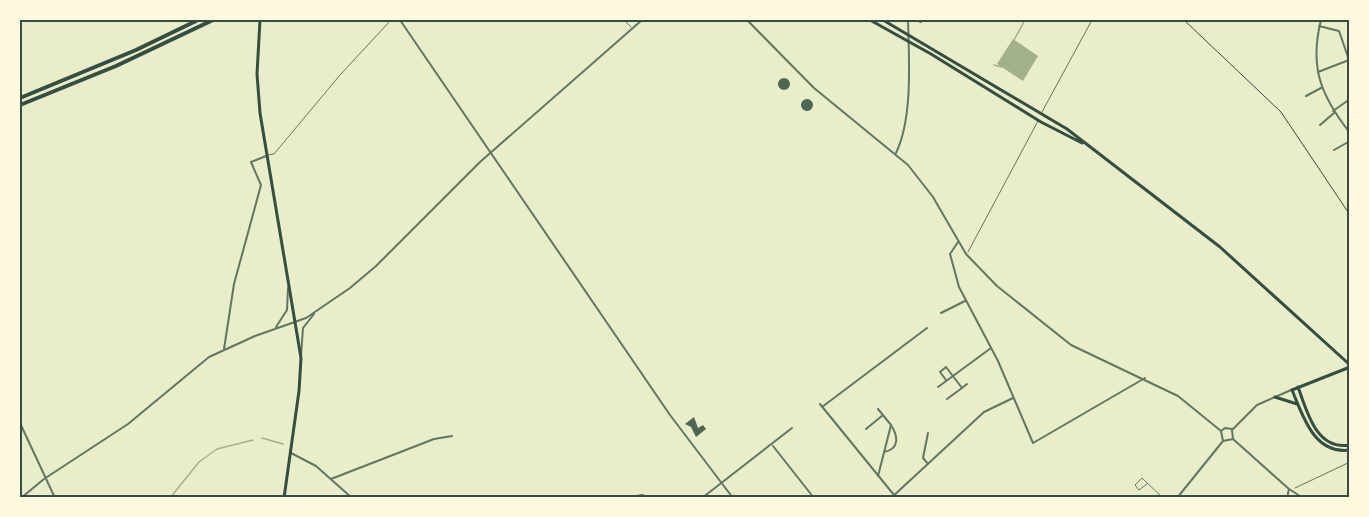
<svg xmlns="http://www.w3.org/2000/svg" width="1369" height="517" viewBox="0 0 1369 517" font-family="Helvetica,sans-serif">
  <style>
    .water { fill: #a3b18a }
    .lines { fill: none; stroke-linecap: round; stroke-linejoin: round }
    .stream { stroke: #a3b18a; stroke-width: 1.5 }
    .building { fill: #4f6655 }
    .path { stroke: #344e41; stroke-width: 1 }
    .service { stroke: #617663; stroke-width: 1 }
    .minor { stroke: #617663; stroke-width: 2 }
    .tertiary { stroke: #617663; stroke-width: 2 }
    .secondary { stroke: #344e41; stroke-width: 3 }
    .primary { stroke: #344e41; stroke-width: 3 }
    .trunk { stroke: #344e41; stroke-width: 3 }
    .motorway { stroke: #344e41; stroke-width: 4 }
    .neatline { fill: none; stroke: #344e41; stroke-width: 2 }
  </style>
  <rect width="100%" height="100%" fill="#e9edc9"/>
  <path class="water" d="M1013,39L1038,56L1023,81L997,64Z"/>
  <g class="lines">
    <path class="stream" d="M1014,40L1025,20
      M994,65L1001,67
      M262,438L283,444
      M170,498L199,462L217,449L253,440"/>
  </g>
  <path class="building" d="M778 84a6 6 0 1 1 12 0a6 6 0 1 1-12 0Z
    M801 105a6 6 0 1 1 12 0a6 6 0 1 1-12 0Z
    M694,417L698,428L703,425L706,429L696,437L691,427L685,424Z"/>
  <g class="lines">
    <path class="path" d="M1184,20L1281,112L1350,215"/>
    <path class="service" d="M624,20L631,27
      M1042,112L1092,20
      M268,155L274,154L340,75L391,20
      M968,252L1038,121
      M1147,484L1139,490L1135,485L1142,478L1163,498
      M1295,488L1350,462"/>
    <path class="minor" d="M400,20L670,415L733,498
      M916,20L921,22
      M1321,20C1309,67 1321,96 1350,133
      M1318,72L1349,60L1339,31L1319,26
      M1306,96L1321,88
      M1333,111L1350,99
      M1320,125L1334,113
      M1334,150L1350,141
      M896,153C913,118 909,58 908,20
      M958,242L950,254L959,287L998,361L1033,443L1145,378
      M941,313L965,301
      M224,349L234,284L261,185L251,162L266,156
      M946,380L940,372L946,367L962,388L947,399
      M938,387L991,348
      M962,388L967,384
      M820,404L894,495
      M822,407L927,328
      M878,409L891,425L878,476
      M20,423L55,498
      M866,429L883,415
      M773,446L814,498
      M884,452C900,449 898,436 891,425
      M928,464L923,458L928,433
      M331,479L434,439L452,436
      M625,498L642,495L651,498
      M702,498L792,428
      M891,498L984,412L1013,398
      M1287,498L1289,489"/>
    <path class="tertiary" d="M747,20L814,88L908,165L933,197L966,254L997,286L1071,345L1178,396L1221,431L1223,441
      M276,327L287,310L288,288
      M301,356L303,328L314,314
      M1232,430L1257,405L1291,390
      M1221,431L1225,428L1232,429
      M1233,439L1289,489L1303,498
      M1223,441L1233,439L1232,430
      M291,453L316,466L352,498
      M21,498L44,479L128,424L209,357L255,336L306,318L350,288L376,266L480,162L642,20
      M1177,498L1223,441"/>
    <path class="secondary" d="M1292,390L1350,367"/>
    <path class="primary" d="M260,20L257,74L260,113L301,358L299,391L284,498
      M1298,387C1307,411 1316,451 1350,445
      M1292,390C1303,416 1314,455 1350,450
      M1275,397L1297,404"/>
    <path class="trunk" d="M870,20L931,54L1041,122L1082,143
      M883,20L1067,129L1220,247L1350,365"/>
    <path class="motorway" d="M20,98L136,50L198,20
      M20,105L116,66L213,20"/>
  </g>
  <rect width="1369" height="517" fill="none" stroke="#fefae0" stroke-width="42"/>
  <rect x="21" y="21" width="1327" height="475" class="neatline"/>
</svg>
